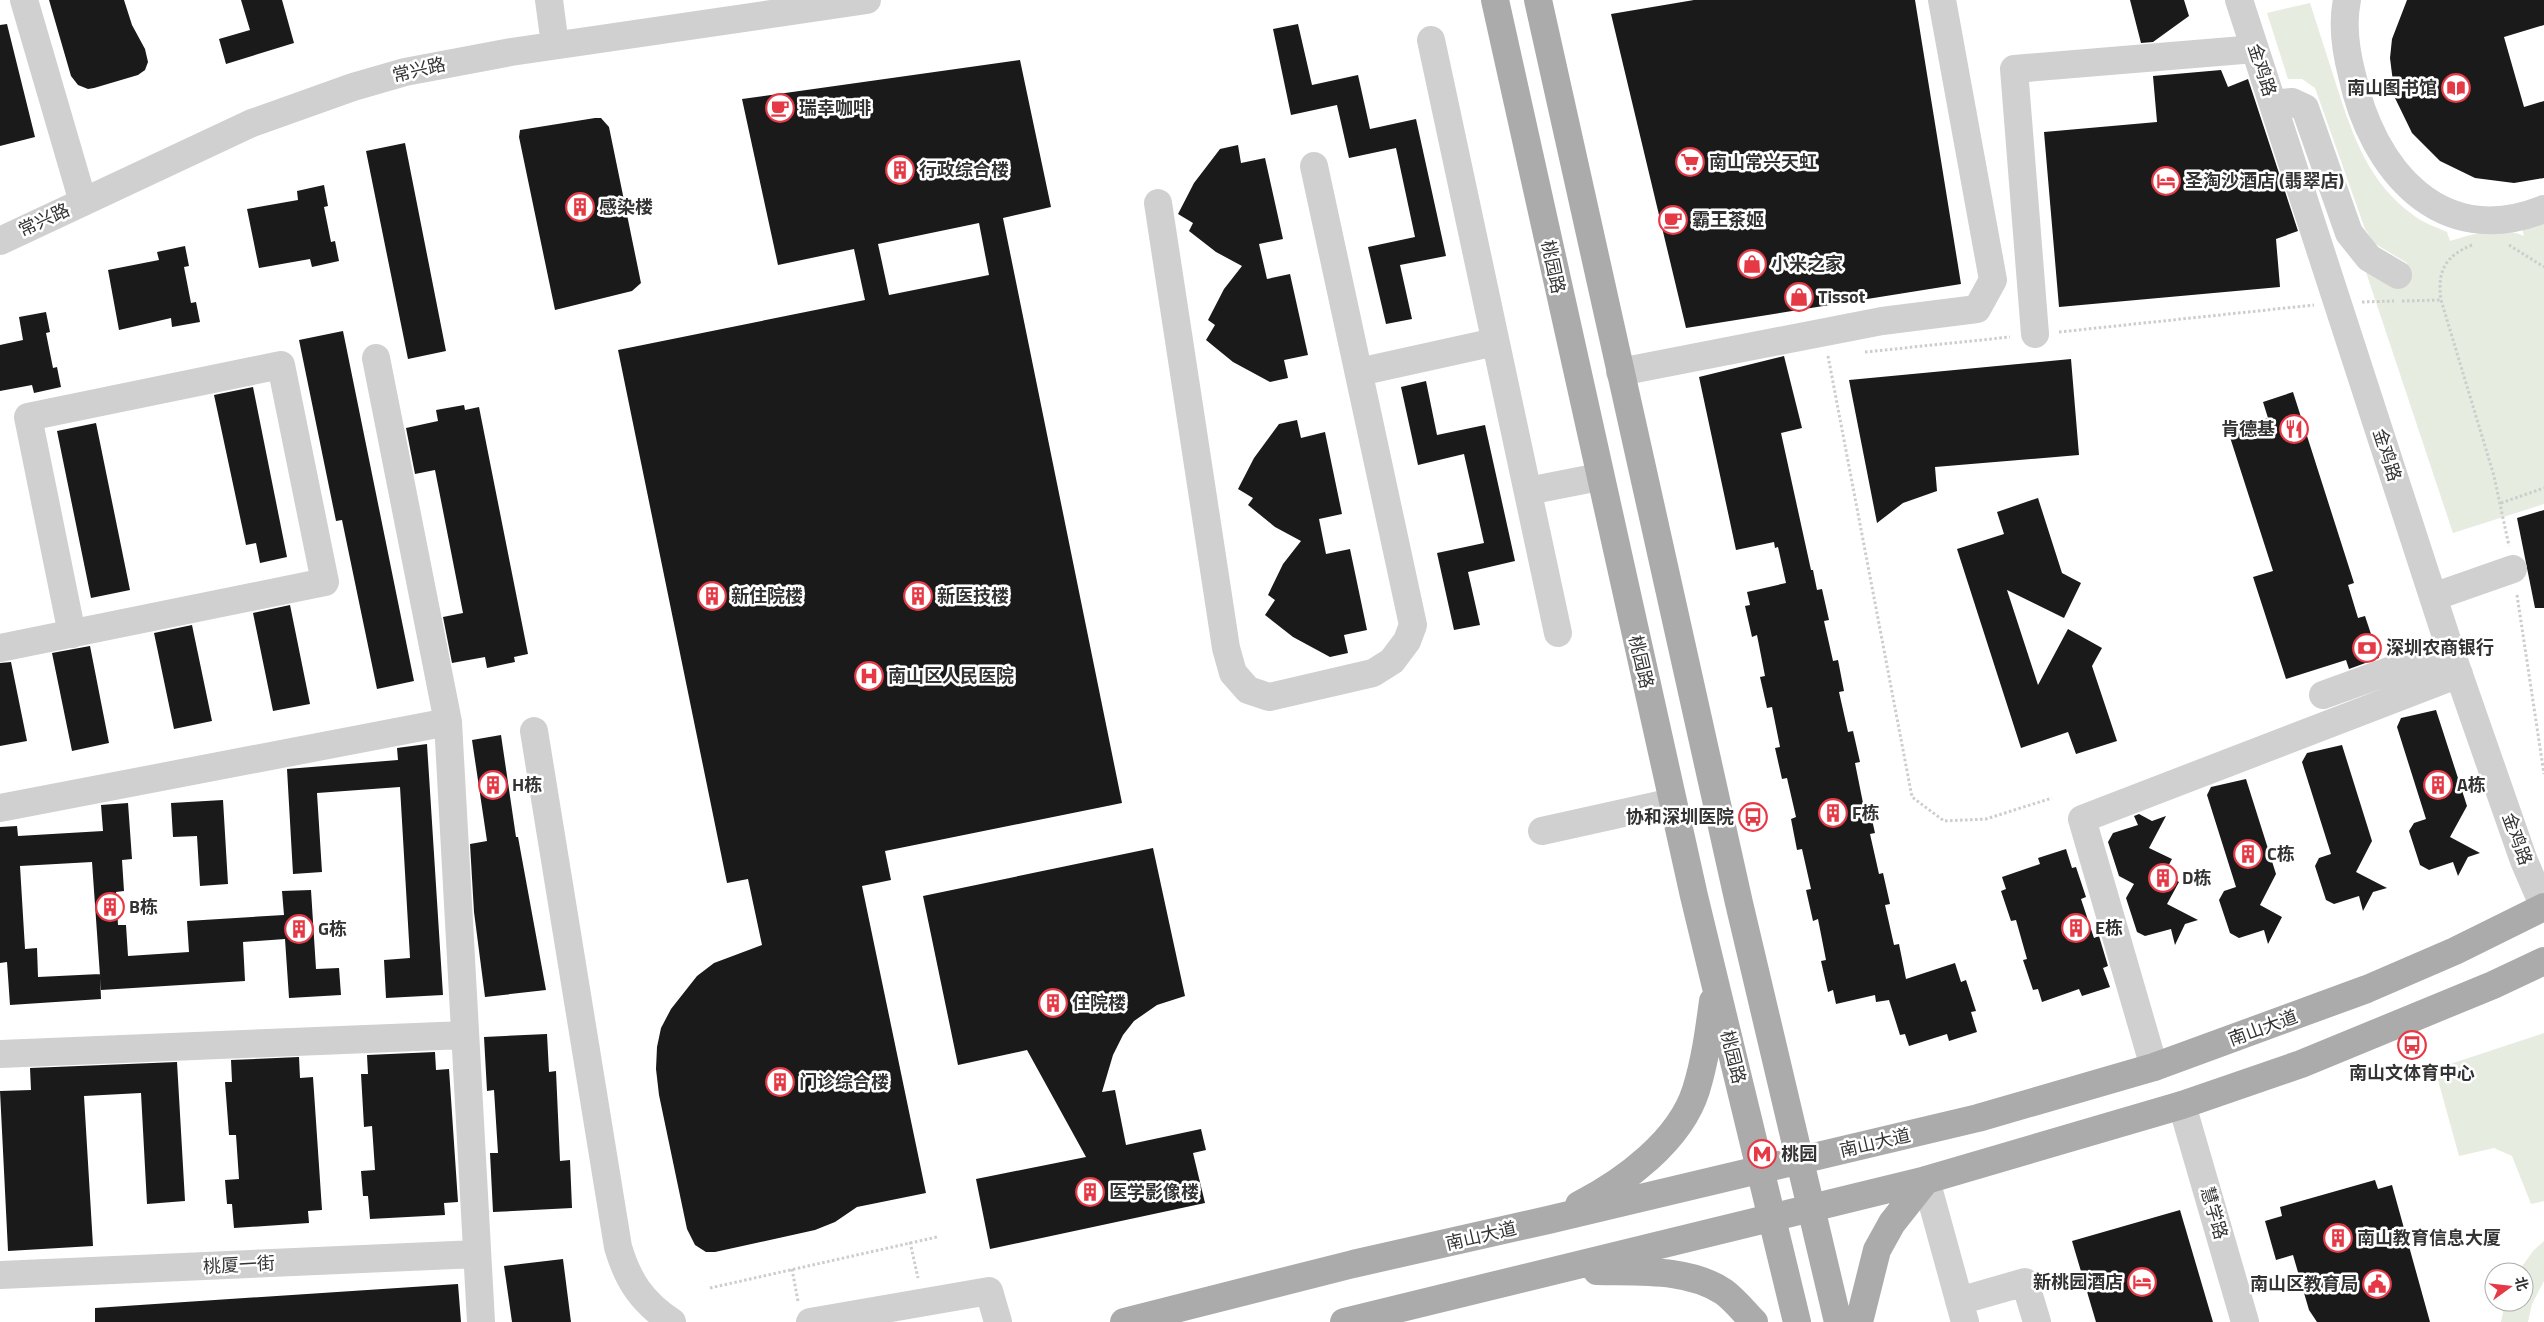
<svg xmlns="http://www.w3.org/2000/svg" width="2544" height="1322" viewBox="0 0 2544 1322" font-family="'Titillium Web','Noto Sans SC',sans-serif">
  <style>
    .green { fill: #e6ecdf }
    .building { fill: #1a1a1a; fill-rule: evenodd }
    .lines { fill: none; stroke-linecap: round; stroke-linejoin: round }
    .path { stroke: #cdcdcd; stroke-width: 3; stroke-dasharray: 2.5 2.5; stroke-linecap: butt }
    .minor { stroke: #d0d0d0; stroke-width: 28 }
    .major { stroke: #ababab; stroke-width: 28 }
    .labels { text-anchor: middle; stroke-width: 5; stroke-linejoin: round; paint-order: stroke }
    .street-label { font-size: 18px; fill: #333; stroke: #fff }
    .poi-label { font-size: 18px; font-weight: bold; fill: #333; stroke: #fff; text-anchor: start }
  </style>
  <rect width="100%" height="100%" fill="#fff"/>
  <path class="green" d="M2310,3C2319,31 2328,59 2337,87C2353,137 2369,183 2413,215C2423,223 2436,227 2447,232L2450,241C2472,234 2502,226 2524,236L2522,229L2544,217V504L2453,533L2366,272L2394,287L2407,263L2374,243L2365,229L2315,88L2302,79H2288L2267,13Z
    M2544,1033V1201L2531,1204L2512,1156L2494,1148L2459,1156L2435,1069Z
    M2544,1241V1281L2532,1304L2528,1322H2501L2505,1302H2524V1272H2518L2533,1251Z"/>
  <path class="building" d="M49,0H124L132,25L145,49L148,62L145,70L138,75L94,88L88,89L78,85L71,76Z
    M241,0H282L294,43L226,64L219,39L250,30Z
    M1694,0H1915L1961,284L1686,328L1611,14Z
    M2130,0H2184L2189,16L2153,42L2141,43Z
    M2407,0H2544V25L2504,37L2524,107L2544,101V178L2514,183L2475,178L2440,161L2412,133L2395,98L2390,58L2392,39Z
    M7,24L35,137L0,146V25Z
    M1298,24L1312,85L1358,75L1370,129L1416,119L1446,256L1400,265L1412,319L1386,324L1368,247L1415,237L1396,148L1349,158L1337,105L1291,115L1273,29Z
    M1020,60L1051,207L1003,218L1122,803L885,851L891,880L862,886L926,1193L857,1207L835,1222L815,1230L715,1252H706L695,1245L687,1229L659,1095L656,1069L657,1047L661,1028L671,1009L697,976L714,963L762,945L748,879L727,883L618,350L865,300L854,249L778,265L742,99ZM979,223L989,275L889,295L878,244Z
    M2221,70L2228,87L2248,79L2298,231L2276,239L2280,287L2059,307L2044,132L2157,122L2153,76Z
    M595,118H601L609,127L641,283L632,291L555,310L519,137L520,130Z
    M405,143L446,351L408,359L366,151Z
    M1238,145L1241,163L1265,158L1283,239L1259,244L1267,279L1290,274L1308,355L1284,360L1288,378L1270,382L1233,362L1206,340L1215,325L1208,320L1224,289L1242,266L1216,252L1189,231L1193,223L1178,214L1194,183L1220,149Z
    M324,185L328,206L324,207L331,242L335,241L339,261L312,267L310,259L259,268L247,209L298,200L297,191Z
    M185,246L189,266L184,267L191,303L196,302L200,322L172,327L171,318L119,330L108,270L159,260L157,252Z
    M46,312L50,332L46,333L53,368L57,367L61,387L34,393L32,385L0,391V345L23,340L19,317Z
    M343,331L414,681L377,689L342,520L336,521L299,340Z
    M1784,356L1802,428L1781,433L1811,570H1813L1817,590L1822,589L1829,620L1824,621L1833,661L1838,660L1844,691L1839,692L1848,732L1853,731L1860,762L1855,763L1863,803L1868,802L1875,833L1870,834L1879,874L1883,873L1890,904L1885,905L1894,945L1899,944L1906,979L1955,963L1961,982L1966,980L1976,1011L1971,1012L1977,1032L1949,1041L1947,1034L1909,1046L1905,1034L1900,1035L1889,1000L1876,1002L1875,995L1836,1004L1833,990L1828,992L1821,961L1826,960L1818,919L1813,921L1806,890L1811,889L1802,849L1797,850L1791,819L1796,817L1787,778L1782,779L1775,748L1780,747L1772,707L1767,708L1760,677L1765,676L1757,635L1752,637L1745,606L1750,605L1747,592L1786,583L1778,547L1775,548L1774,542L1736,550L1699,377Z
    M2071,359L2079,455L1935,467L1937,491L1903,503L1877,523L1849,380Z
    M1426,381L1437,435L1485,425L1515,561L1468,572L1480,625L1454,630L1437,553L1484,543L1464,454L1418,465L1401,387Z
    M253,387L287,557L260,563L256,543L246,545L214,395Z
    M2293,392L2354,583L2348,585L2358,618L2365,616L2379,658L2349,669L2346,660L2286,679L2253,577L2273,571L2228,431L2268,418L2263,402Z
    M464,405L465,410L479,407L528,654L514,657L515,662L487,668L485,657L452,663L443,617L463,613L435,470L415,474L406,428L438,421L436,410Z
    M1297,420L1301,438L1325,432L1342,514L1319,519L1326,554L1350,549L1367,630L1344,635L1348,653L1330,657L1293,637L1265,615L1275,600L1268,595L1283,564L1301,541L1275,527L1248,505L1253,498L1238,489L1254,458L1279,424Z
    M96,423L130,590L91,598L57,431Z
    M2038,498L2062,573L2081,583L2064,618L2007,590L2038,685L2068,629L2102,648L2092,666L2117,741L2076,754L2068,732L2021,748L1957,549L2004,534L1997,512Z
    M2544,510V608H2535L2517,518Z
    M290,605L310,704L273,711L253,613Z
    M192,625L212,721L174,729L154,633Z
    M90,646L109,743L72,751L52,653Z
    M11,662L27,741L0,746V663Z
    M2436,710L2467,806L2450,837L2480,853L2468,857L2458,876L2453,862L2429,870L2420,865L2409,831L2414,823L2426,819L2397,727L2401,718Z
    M501,735L516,837H518L546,990L485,997L474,912L470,844L487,841L472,740Z
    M427,744L443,995L386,998L384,960L410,958L400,787L317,793L322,872L293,874L287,769L398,760L397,748Z
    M2342,745L2372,841L2356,872L2387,888L2373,892L2363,911L2359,896L2334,904L2326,900L2315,866L2319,858L2331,854L2302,762L2307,753Z
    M2246,779L2276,874L2260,905L2282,917L2268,944L2264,930L2239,938L2230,933L2219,900L2224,891L2236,887L2207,795L2211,787Z
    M223,800L228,884L200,886L197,836L173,837L171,803Z
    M128,803L132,859L122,860L124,891L116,892L118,925H126L128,956L189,952L187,921L284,915L282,891L311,890L316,969L339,968L341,995L289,998L285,939L243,942L245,981L101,990L92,862L20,866L25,949L37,948L38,977L100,974L101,999L10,1005L7,962L0,963V827L17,826L18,836L103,831L101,805Z
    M2139,814L2152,821L2166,816L2149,848L2172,859L2164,874L2179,882L2167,904L2198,920L2185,924L2175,945L2171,929L2145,936L2137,932L2126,898L2134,884L2119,876L2108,842L2113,833L2138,825L2134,816Z
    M1153,848L1185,996L1157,1005L1134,1021L1123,1035L1113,1055L1102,1092L1115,1090L1126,1145L1201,1129L1206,1150L1193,1153L1205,1203L990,1249L976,1179L1086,1157L1027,1050L958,1065L923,896Z
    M2066,849L2072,868L2076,867L2086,897L2081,899L2094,938L2099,936L2108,966L2103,968L2110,987L2082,996L2079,989L2042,1002L2038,989L2033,990L2023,960L2027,959L2016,920L2011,921L2001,891L2006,889L2002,877L2040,864L2038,858Z
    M547,1034L549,1072L556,1071L560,1161L570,1160L572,1208L493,1212L490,1153H498L494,1090L487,1091L484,1037Z
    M435,1052L436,1070L449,1069L458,1202L444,1203L445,1215L370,1219L368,1196H363L361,1171L375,1170L372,1126L364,1127L361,1074H368L367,1055Z
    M299,1057L300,1078L313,1077L322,1210L308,1211L309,1223L234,1228L232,1204H227L225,1180L239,1179L236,1135H229L225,1082H232L231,1060Z
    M177,1062L185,1201L147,1204L141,1093L84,1096L93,1246L8,1251L0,1091L31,1090L30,1068Z
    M2375,1180L2378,1189L2392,1185L2430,1322H2317L2309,1310L2293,1255L2276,1260L2265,1221L2282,1216L2280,1207Z
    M2180,1210L2213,1322H2096L2072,1241Z
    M563,1259L571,1322H512L504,1266Z
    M458,1284L461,1322H95V1308Z"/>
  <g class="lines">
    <path class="path" d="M2472,245C2445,256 2437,271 2441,300L2494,476L2509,546
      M2509,245L2544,267
      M2402,301L2441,300
      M2362,302L2394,301
      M2059,332L2314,305
      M1865,352L2010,337
      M1828,356L1912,797L1944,821L1986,819L2052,798
      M2501,503L2544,488
      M2517,595L2544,774
      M910,1242L918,1278
      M792,1269L798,1301
      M710,1288L937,1237"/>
    <path class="minor" d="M24,0L83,202
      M549,0L555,45
      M2239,0L2450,649L2524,861L2544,907
      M2347,0C2342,24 2346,52 2352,75C2372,169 2440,251 2544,209
      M1431,40L1558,633
      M2273,104L2292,102L2305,108L2349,233L2369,258L2398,275
      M1158,203L1226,648L1233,673L1248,690L1269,697L1373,673L1392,661L1407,641L1413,625L1314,166
      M0,241L252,123L353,87L405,72L511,52L867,0
      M2035,334L2014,69L2255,49
      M376,358L448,722L481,1322
      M1359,372L1495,342
      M1620,372L1882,321L1977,309L1993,280L1942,0
      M1528,491L1599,477
      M2433,597L2513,569
      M0,648L325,582L281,365L28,417L72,634
      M2323,695L2450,649
      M534,731L618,1247C628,1281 642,1302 672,1322
      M0,808L448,722
      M1542,831L1673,802
      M0,1054L465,1035
      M2154,1067L2082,819L2459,674
      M2182,1105L2245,1322
      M1926,1180L1965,1322
      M0,1275L477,1254
      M1959,1301L2025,1282L2037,1322
      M810,1322L989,1291L998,1322"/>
    <path class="major" d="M1495,0L1694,896L1797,1322
      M1538,0L1739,903L1838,1322
      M1579,1205C1624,1182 1680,1141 1696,1090C1705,1061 1709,1031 1713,1001
      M1597,1271C1638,1272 1689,1268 1724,1292C1735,1300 1745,1313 1754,1322
      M1124,1322L1353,1264L1548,1220L1978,1118L2154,1067L2367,989L2455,951L2544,907
      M1344,1322L1926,1180L2182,1105L2301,1064L2493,985L2544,961
      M1859,1322L1877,1250L1892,1223L1926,1180"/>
  </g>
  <defs>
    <symbol id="library-ring" viewBox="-11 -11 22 22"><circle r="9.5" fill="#fff" stroke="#e63946" stroke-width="1.5"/><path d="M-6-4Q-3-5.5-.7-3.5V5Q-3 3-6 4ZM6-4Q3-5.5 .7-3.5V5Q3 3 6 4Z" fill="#e63946"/></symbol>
    <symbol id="cafe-ring" viewBox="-11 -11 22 22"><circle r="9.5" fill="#fff" stroke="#e63946" stroke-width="1.5"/><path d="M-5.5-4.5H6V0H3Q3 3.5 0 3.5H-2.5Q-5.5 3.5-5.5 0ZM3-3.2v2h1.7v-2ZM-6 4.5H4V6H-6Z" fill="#e63946"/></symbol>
    <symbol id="supermarket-ring" viewBox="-11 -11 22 22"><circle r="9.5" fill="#fff" stroke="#e63946" stroke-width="1.5"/><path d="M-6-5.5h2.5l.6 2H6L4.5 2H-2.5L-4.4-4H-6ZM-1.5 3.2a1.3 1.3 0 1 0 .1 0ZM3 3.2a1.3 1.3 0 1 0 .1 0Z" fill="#e63946"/></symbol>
    <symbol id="building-ring" viewBox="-11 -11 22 22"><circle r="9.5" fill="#fff" stroke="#e63946" stroke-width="1.5"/><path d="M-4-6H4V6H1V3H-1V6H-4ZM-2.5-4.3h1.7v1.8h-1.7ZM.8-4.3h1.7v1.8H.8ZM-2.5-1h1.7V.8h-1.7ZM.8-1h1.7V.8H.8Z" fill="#e63946"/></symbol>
    <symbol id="hotel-ring" viewBox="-11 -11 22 22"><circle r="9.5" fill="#fff" stroke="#e63946" stroke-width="1.5"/><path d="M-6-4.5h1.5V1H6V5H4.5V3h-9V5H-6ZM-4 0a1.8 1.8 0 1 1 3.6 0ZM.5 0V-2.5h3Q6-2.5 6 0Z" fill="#e63946"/></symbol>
    <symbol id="shop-ring" viewBox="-11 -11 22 22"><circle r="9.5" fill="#fff" stroke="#e63946" stroke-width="1.5"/><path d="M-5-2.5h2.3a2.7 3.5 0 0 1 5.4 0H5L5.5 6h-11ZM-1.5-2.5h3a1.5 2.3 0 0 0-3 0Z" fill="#e63946"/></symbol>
    <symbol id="restaurant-ring" viewBox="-11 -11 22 22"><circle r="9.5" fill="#fff" stroke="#e63946" stroke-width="1.5"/><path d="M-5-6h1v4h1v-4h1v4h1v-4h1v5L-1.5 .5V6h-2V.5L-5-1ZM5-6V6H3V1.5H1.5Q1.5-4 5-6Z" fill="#e63946"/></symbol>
    <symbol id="bank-ring" viewBox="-11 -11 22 22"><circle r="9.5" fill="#fff" stroke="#e63946" stroke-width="1.5"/><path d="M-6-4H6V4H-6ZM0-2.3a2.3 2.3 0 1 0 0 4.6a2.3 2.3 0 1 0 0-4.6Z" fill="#e63946"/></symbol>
    <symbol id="hospital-ring" viewBox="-11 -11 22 22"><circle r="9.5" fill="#fff" stroke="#e63946" stroke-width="1.5"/><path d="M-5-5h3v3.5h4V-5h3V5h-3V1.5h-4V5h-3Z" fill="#e63946"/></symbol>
    <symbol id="bus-ring" viewBox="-11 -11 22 22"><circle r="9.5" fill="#fff" stroke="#e63946" stroke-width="1.5"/><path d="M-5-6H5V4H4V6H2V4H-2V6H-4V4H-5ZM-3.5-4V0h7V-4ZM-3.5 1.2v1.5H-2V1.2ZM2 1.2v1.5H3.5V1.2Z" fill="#e63946"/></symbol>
    <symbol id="metro-ring" viewBox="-11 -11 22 22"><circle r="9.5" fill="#fff" stroke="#e63946" stroke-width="1.5"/><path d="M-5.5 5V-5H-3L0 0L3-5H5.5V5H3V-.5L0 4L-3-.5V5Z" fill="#e63946"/></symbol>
    <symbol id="civic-ring" viewBox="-11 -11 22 22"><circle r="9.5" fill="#fff" stroke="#e63946" stroke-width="1.5"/><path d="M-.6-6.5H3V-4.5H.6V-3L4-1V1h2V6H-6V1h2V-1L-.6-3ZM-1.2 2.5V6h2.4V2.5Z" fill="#e63946"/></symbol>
  </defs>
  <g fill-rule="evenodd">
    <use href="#library-ring" x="2440" y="72" width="32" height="32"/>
    <use href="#cafe-ring" x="764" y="92" width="32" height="32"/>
    <use href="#supermarket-ring" x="1674" y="146" width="32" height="32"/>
    <use href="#building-ring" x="884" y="154" width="32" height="32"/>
    <use href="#hotel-ring" x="2150" y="165" width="32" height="32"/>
    <use href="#building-ring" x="564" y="191" width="32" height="32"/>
    <use href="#cafe-ring" x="1657" y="204" width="32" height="32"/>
    <use href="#shop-ring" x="1736" y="248" width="32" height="32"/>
    <use href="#shop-ring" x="1783" y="281" width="32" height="32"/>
    <use href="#restaurant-ring" x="2278" y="413" width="32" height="32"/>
    <use href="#building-ring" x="696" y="580" width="32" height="32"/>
    <use href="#building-ring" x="902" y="580" width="32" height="32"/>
    <use href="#bank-ring" x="2351" y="632" width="32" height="32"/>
    <use href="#hospital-ring" x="853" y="660" width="32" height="32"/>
    <use href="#building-ring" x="477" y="769" width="32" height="32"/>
    <use href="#building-ring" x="2422" y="769" width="32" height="32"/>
    <use href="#building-ring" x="1817" y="797" width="32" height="32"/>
    <use href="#bus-ring" x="1737" y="801" width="32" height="32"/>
    <use href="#building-ring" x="2232" y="838" width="32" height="32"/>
    <use href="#building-ring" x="2147" y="862" width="32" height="32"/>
    <use href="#building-ring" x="94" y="891" width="32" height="32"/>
    <use href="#building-ring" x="2060" y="912" width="32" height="32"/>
    <use href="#building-ring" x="283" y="913" width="32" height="32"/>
    <use href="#building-ring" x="1037" y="987" width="32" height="32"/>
    <use href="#bus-ring" x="2396" y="1029" width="32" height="32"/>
    <use href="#building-ring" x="764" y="1066" width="32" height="32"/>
    <use href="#metro-ring" x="1746" y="1138" width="32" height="32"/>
    <use href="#building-ring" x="1074" y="1176" width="32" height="32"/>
    <use href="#building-ring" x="2322" y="1222" width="32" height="32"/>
    <use href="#hotel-ring" x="2126" y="1266" width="32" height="32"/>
    <use href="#civic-ring" x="2361" y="1268" width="32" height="32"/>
  </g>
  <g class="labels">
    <g class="street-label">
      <text transform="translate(419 70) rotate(-13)" y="6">常兴路</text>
      <text transform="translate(2262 70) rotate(72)" y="6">金鸡路</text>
      <text transform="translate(44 220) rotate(-25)" y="6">常兴路</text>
      <text transform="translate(1553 267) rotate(78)" y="6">桃园路</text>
      <text transform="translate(2387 455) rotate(72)" y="6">金鸡路</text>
      <text transform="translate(1641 662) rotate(77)" y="6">桃园路</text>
      <text transform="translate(2517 839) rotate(70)" y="6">金鸡路</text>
      <text transform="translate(2263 1028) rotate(-20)" y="6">南山大道</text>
      <text transform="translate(1733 1057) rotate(76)" y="6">桃园路</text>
      <text transform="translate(1875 1143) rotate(-13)" y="6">南山大道</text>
      <text transform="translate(2214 1213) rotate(74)" y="6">慧学路</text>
      <text transform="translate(1481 1236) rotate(-13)" y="6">南山大道</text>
      <text transform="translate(239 1265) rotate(-3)" y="6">桃厦一街</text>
    </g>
    <g class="poi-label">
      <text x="2437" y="94" text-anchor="end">南山图书馆</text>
      <text x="799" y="114">瑞幸咖啡</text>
      <text x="1709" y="168">南山常兴天虹</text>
      <text x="919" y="176">行政综合楼</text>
      <text x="2185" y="187">圣淘沙酒店 (翡翠店)</text>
      <text x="599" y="213">感染楼</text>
      <text x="1692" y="226">霸王茶姬</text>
      <text x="1771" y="270">小米之家</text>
      <text x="1818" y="303">Tissot</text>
      <text x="2275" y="435" text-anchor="end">肯德基</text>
      <text x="731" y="602">新住院楼</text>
      <text x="937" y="602">新医技楼</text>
      <text x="2386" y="654">深圳农商银行</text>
      <text x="888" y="682">南山区人民医院</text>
      <text x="512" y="791">H栋</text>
      <text x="2457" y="791">A栋</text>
      <text x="1852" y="819">F栋</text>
      <text x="1734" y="823" text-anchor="end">协和深圳医院</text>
      <text x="2267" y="860">C栋</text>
      <text x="2182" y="884">D栋</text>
      <text x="129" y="913">B栋</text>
      <text x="2095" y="934">E栋</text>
      <text x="318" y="935">G栋</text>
      <text x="1072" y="1009">住院楼</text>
      <text x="2412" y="1079" text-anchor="middle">南山文体育中心</text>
      <text x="799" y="1088">门诊综合楼</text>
      <text x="1781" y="1160">桃园</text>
      <text x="1109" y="1198">医学影像楼</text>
      <text x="2357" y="1244">南山教育信息大厦</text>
      <text x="2123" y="1288" text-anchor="end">新桃园酒店</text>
      <text x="2358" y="1290" text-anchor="end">南山区教育局</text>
    </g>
  </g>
  <g transform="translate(2509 1287) rotate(75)"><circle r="24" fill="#ffffff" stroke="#adadad"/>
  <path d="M0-4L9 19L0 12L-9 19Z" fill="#e63946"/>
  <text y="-8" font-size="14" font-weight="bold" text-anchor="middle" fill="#333333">北</text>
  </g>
</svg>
